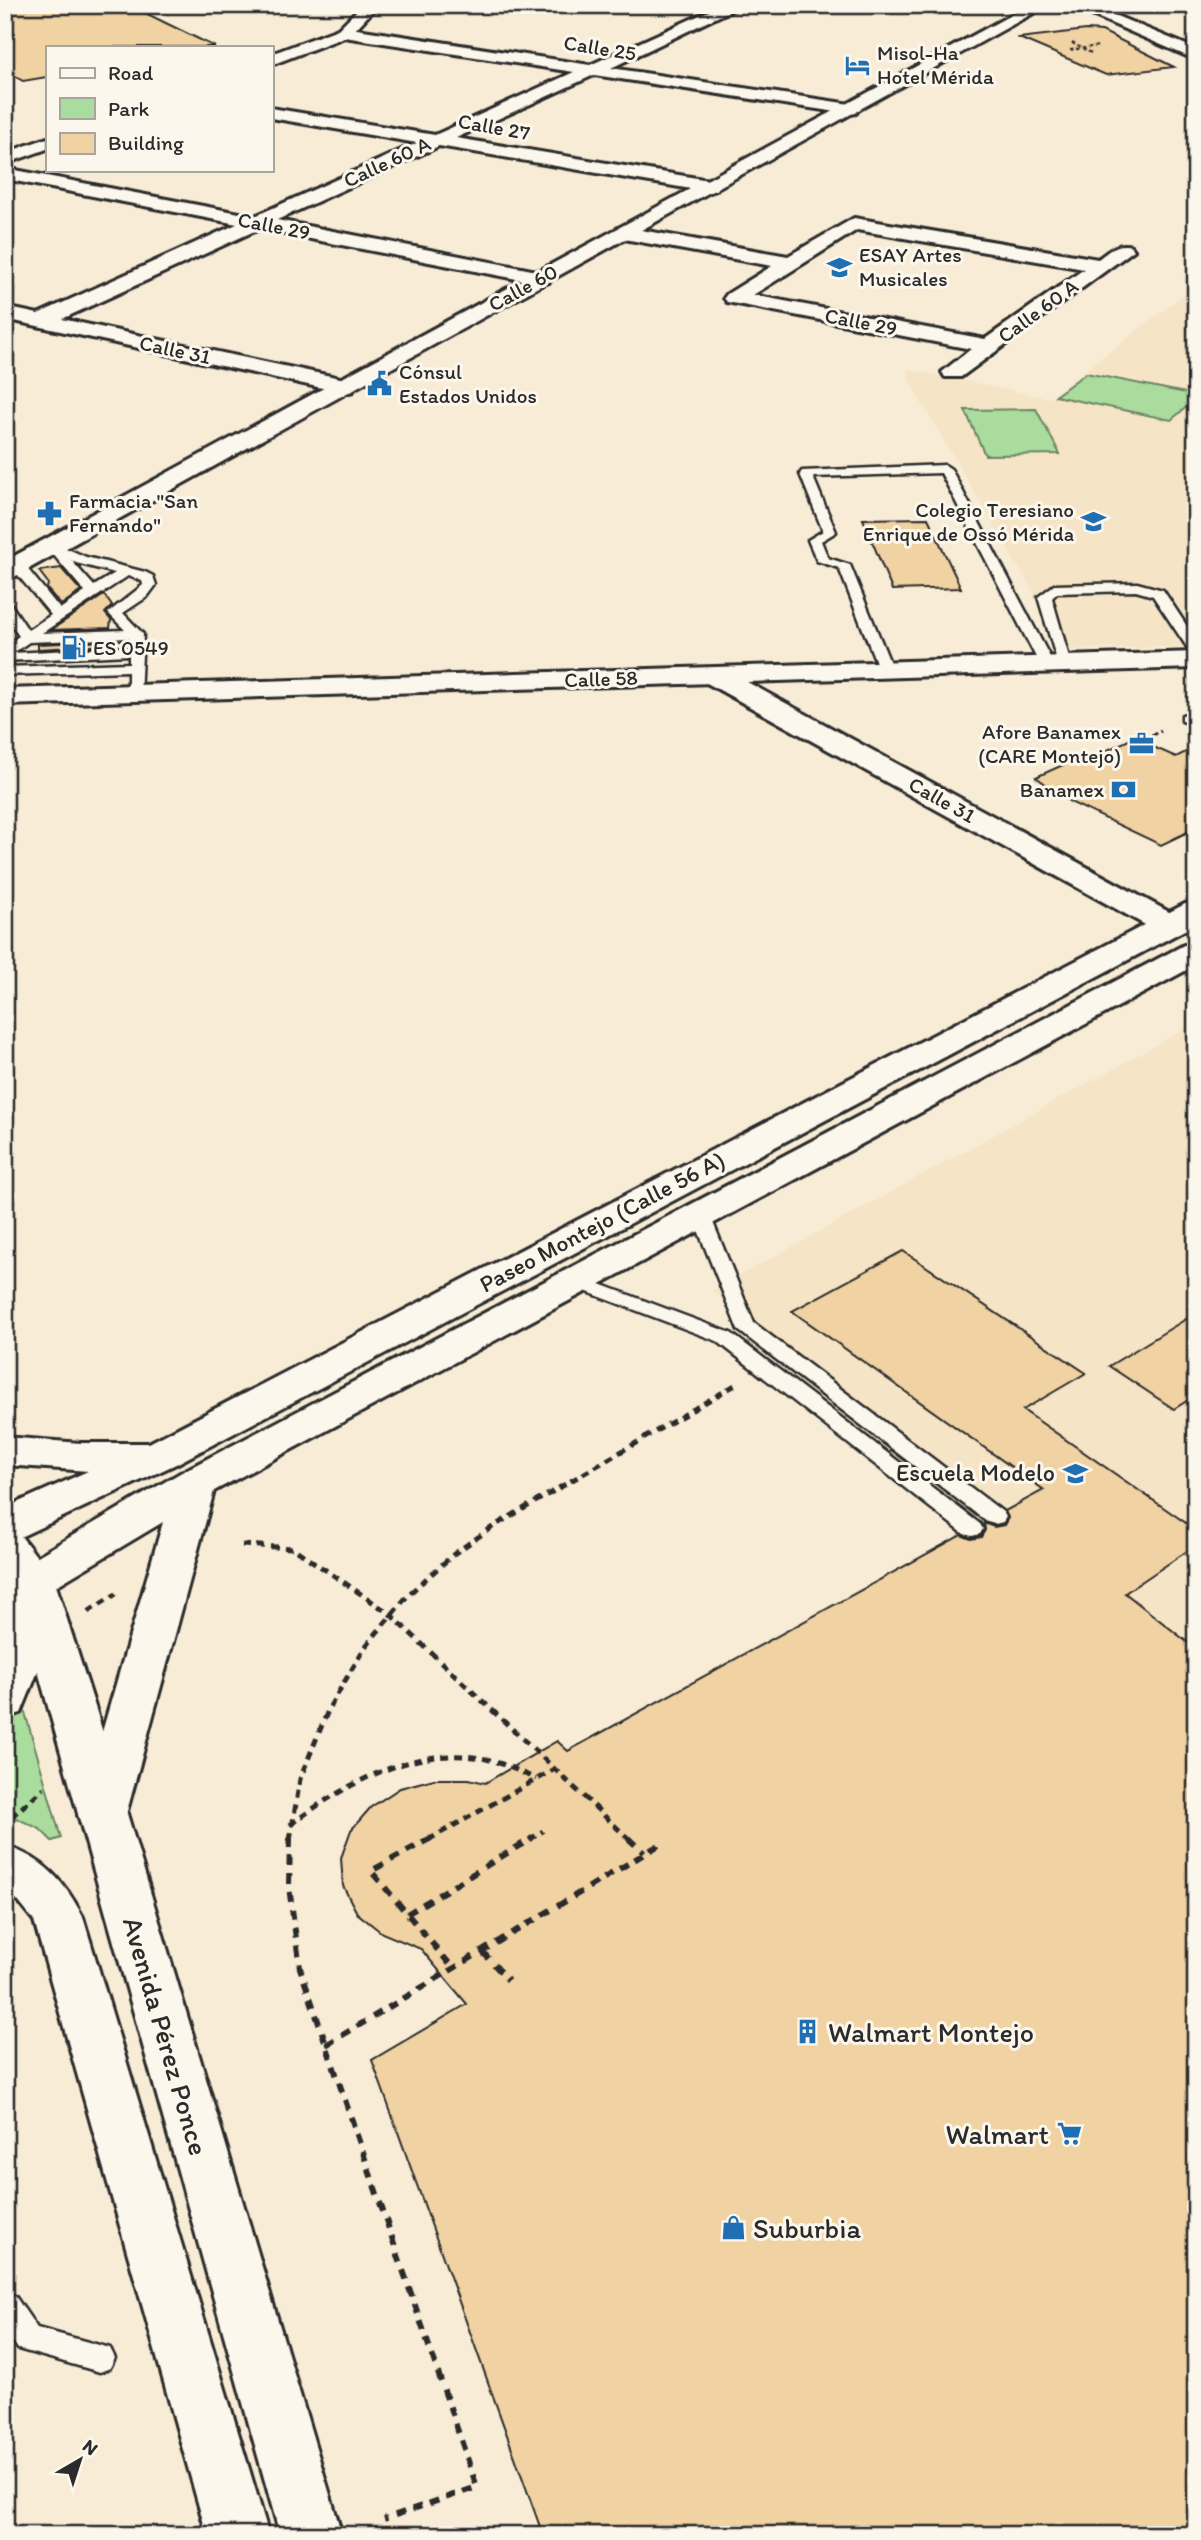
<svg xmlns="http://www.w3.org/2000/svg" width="1201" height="2540" viewBox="0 0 1201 2540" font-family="Itim,sans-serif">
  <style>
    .built { fill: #f6e4c7 }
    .green { fill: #aadc9d; stroke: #6a8464; stroke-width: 2 }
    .building { fill: #f0d2a3; stroke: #2b2b2b; stroke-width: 2 }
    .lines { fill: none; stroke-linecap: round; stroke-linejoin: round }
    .service-casing { stroke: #2b2b2b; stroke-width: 5 }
    .minor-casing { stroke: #2b2b2b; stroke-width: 6 }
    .tertiary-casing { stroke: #2b2b2b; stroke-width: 6 }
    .secondary-casing { stroke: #2b2b2b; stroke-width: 6 }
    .path-far3 { stroke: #2b2b2b; stroke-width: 2; stroke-dasharray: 3.5 2.5; stroke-linecap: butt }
    .path-far2 { stroke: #2b2b2b; stroke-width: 3.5; stroke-dasharray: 5 3.5; stroke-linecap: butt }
    .path-far1 { stroke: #2b2b2b; stroke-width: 5; stroke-dasharray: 8 6; stroke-linecap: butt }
    .path { stroke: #2b2b2b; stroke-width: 6; stroke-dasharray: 10 8; stroke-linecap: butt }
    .service { fill: #fbf7ec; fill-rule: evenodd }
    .minor { fill: #fbf7ec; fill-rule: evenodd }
    .tertiary { fill: #fbf7ec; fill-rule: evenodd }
    .secondary { fill: #fbf7ec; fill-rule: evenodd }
    .labels { text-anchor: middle; stroke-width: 6; stroke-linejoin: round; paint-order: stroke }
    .far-street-label { font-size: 21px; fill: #2b2b2b; stroke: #fbf7ec }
    .far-poi-label { font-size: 21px; fill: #2b2b2b; stroke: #fbf7ec; text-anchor: start }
    .street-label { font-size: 24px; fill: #2b2b2b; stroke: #fbf7ec }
    .poi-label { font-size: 24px; fill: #2b2b2b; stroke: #fbf7ec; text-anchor: end }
    .near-poi-label { font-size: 28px; fill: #2b2b2b; stroke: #fbf7ec; text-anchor: start }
    .near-street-label { font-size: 28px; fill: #2b2b2b; stroke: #fbf7ec }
  </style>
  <rect width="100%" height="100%" fill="#f8ecd6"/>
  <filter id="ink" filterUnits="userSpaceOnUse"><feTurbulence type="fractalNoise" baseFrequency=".0143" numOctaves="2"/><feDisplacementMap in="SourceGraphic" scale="14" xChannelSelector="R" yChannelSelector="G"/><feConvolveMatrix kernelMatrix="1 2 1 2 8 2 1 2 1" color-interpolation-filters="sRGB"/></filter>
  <g filter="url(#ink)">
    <path class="built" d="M1196,285V646L1067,650L911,385L907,369L1049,398Z
      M1196,1023V1655L712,1291Z"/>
    <path class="green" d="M1086,373L1196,395V399L1171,420L1055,396Z
      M1036,409L1060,454L985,455L965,410Z
      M20,1695L61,1838L52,1841L40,1829L5,1813V1729Z"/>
    <path class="building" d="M5,5H129L215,47H47V77L23,81L5,71Z
      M1086,30L1102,31L1174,67L1106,75L1019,38Z
      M928,518L961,588L892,590L863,519Z
      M61,568L81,591L61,605L47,589L48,583L39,571Z
      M104,595L112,606L105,613L111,620L110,628L51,630Z
      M109,641L108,645L38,649V644Z
      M1133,738L1176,757L1196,747V828L1161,845L1070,802L1036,777L1076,759L1082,762Z
      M903,1251L1086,1373L1023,1410L1196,1530V1545L1125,1593L1196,1649V2535H543L372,2060L467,2004L421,1949L382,1933L357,1913L343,1886L341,1858L351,1830L371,1807L400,1788L434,1779H469L485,1783L557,1741L568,1751L961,1535L971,1539L981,1537L985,1530L984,1523L994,1527L1004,1525L1008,1518L1005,1511L1044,1490L792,1311Z
      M1196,1313V1395L1174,1409L1109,1366Z"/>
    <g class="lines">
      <defs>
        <path id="service" d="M945,465L951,469L1054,665L1052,668L1047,669L1040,665L941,473L813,477L836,532L821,541L828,558L850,565L893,670L891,673H881L879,670L839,568L817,561L808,540L823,531L800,474L802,471Z
          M52,542L86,557L145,572L153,576L156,585L147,597L123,613L143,634L140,696L135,697L128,693V671L5,675V667L129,663V655L5,661V646L19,636L5,616V602L10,603L28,630L51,615L12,568V562H22L60,609L85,592L46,546ZM71,560L76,563L115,573L94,586ZM128,576L142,581L143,585L108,613L125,630L42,633ZM129,638V647L13,653L29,642Z
          M1137,583L1163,590L1196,640V654L1191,653L1153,596L1136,591L1057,593L1052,598L1071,664L1069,667H1059L1038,597L1054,585Z
          M1187,714L1196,716V725L1182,721V715Z
          M701,1209L710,1215L754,1323L1003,1512L1006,1517L1003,1522L995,1524L987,1522L738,1330L692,1215Z
          M576,1275L731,1333L980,1524L983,1529L980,1534L972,1536L964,1534L717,1341L569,1285L566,1281L569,1277Z
          M5,2292L15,2296L37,2328L110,2348L115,2358L110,2368L100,2372L18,2349L5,2330Z"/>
        <path id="minor" d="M722,5H742L611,68L850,104L859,109L856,113L850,114L594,75L456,138L709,180L716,182L718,186L716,190L709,192L439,146L277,220L542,272L549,274L552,278L549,282L542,284L259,229L62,319L345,379L353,381L356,386L353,391L345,393L5,319V307L38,314L237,224L5,179V168L255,216L417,143L271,118V108L435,135L574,72L344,37L338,35L336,32L338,29L344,27L590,65Z
          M854,218L1098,259C1108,252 1117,242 1131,246L1134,250L961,377H945L942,372L971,349L727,302L724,298L727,294L772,266L624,239L614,233L624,227L788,256ZM857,230L1084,269L985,339L753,295Z
          M715,668L725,670L1180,918L1185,925L1180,932L1169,935L1158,932L705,682L701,676L705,670Z"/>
        <path id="tertiary" d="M1069,5H1090L1196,49V60Z
          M1196,652V668L5,705V689Z
          M5,1531L20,1535L54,1579L97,1713L342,2535H280L38,1671L21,1713L5,1718V1604L10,1582L5,1576Z
          M5,1846C44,1858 65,1882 83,1917L269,2535H207L34,1921L18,1901L5,1889Z"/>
        <path id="secondary" d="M362,5H378L350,35L271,65V54L338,29Z
          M1029,5H1048L14,577L5,580V561Z
          M47,138V149L5,164V153Z
          M1196,901V924L176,1464L20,1537L5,1541V1508L88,1471L5,1465V1437L81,1443H149L1185,904Z
          M1196,942V965L214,1491L126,1815L119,1828L102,1834L85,1828L78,1815L163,1522L21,1607L5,1612V1575L180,1473L1184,945Z"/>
      </defs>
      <use href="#service" class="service-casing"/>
      <use href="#minor" class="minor-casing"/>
      <use href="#tertiary" class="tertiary-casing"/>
      <use href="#secondary" class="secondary-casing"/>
      <path class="path-far3" d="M1072,43L1091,53
        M1070,50L1099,46"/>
      <path class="path-far2" d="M1144,739L1161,731"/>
      <path class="path-far1" d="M242,1545L293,1548L389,1613L630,1840
        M88,1612L116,1594
        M11,1817L44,1788
        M290,1825C344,1785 415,1744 486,1759C503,1763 520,1772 536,1779
        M290,1840L300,1779L329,1708L365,1647L409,1594L455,1553L494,1526L735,1385
        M428,1840L555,1769
        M529,1840L543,1831"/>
      <path class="path" d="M290,1838L289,1887L300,1968L477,2487L384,2519
        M431,1838L371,1871L453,1968
        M628,1838L644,1853
        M407,1914L532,1838
        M482,1951L508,1980
        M326,2045L659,1845"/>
      <use href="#service" class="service"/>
      <use href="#minor" class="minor"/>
      <use href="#tertiary" class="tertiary"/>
      <use href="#secondary" class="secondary"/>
    </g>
  </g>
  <defs>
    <symbol id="hotel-bare" viewBox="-9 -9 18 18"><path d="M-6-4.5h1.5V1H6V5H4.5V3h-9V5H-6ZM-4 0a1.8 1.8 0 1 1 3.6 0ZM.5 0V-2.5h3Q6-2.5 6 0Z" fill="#1f6fb2" stroke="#fbf7ec" stroke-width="2.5" paint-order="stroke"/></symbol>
    <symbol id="university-bare" viewBox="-9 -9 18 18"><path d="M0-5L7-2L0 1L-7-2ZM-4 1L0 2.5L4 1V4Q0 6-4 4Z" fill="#1f6fb2" stroke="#fbf7ec" stroke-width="2.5" paint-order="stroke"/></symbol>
    <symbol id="civic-bare" viewBox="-9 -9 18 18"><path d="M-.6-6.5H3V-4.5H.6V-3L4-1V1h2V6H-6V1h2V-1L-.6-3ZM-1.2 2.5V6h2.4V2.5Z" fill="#1f6fb2" stroke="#fbf7ec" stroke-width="2.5" paint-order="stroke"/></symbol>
    <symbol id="pharmacy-bare" viewBox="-9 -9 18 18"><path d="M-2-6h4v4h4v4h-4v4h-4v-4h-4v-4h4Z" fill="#1f6fb2" stroke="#fbf7ec" stroke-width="2.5" paint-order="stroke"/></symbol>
    <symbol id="school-bare" viewBox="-9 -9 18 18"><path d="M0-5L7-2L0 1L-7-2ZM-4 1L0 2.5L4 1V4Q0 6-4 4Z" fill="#1f6fb2" stroke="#fbf7ec" stroke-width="2.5" paint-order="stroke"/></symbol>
    <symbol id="fuel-bare" viewBox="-9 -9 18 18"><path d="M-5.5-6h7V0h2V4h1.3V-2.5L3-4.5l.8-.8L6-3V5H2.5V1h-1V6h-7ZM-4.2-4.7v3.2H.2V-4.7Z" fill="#1f6fb2" stroke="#fbf7ec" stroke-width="2.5" paint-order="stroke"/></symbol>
    <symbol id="office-bare" viewBox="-9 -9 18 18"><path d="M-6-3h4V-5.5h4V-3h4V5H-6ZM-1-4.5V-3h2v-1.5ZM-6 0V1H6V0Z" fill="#1f6fb2" stroke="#fbf7ec" stroke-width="2.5" paint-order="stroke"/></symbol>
    <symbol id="bank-bare" viewBox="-9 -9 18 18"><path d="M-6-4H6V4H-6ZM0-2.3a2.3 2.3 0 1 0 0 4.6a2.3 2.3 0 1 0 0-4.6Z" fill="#1f6fb2" stroke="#fbf7ec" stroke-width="2.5" paint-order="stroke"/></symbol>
    <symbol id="building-bare" viewBox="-9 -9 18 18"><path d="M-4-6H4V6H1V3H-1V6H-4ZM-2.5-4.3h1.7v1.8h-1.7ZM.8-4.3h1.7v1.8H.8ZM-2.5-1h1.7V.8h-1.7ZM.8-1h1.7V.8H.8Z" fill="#1f6fb2" stroke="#fbf7ec" stroke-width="2.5" paint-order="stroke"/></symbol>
    <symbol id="supermarket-bare" viewBox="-9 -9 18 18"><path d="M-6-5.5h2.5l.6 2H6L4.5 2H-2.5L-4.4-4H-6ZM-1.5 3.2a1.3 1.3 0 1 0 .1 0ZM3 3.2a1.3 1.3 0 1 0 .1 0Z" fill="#1f6fb2" stroke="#fbf7ec" stroke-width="2.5" paint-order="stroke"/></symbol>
    <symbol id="shop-bare" viewBox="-9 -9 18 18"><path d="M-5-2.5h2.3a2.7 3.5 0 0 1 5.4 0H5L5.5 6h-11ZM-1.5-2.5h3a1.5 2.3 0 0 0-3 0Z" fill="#1f6fb2" stroke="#fbf7ec" stroke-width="2.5" paint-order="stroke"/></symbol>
  </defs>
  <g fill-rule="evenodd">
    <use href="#hotel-bare" x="840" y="48" width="35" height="35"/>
    <use href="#university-bare" x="822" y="250" width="35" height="35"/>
    <use href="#civic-bare" x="362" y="366" width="35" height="35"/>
    <use href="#pharmacy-bare" x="32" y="496" width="35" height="35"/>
    <use href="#school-bare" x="1076" y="504" width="35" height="35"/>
    <use href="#fuel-bare" x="56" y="630" width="35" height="35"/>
    <use href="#office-bare" x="1124" y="726" width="35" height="35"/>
    <use href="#bank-bare" x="1106" y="772" width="35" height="35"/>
    <use href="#university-bare" x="1058" y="1456" width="35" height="35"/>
    <use href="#building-bare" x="790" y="2014" width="35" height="35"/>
    <use href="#supermarket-bare" x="1052" y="2116" width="35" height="35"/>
    <use href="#shop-bare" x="716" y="2210" width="35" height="35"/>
  </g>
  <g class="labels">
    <g class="far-street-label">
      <text transform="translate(600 48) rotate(9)" y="7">Calle 25</text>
      <text transform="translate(494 127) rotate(10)" y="7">Calle 27</text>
      <text transform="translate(387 162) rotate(-25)" y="7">Calle 60 A</text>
      <text transform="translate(274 226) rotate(11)" y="7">Calle 29</text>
      <text transform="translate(523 288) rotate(-29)" y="7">Calle 60</text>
      <text transform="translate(1038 311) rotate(-36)" y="7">Calle 60 A</text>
      <text transform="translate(861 322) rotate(11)" y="7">Calle 29</text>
      <text transform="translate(175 350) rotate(12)" y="7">Calle 31</text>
      <text transform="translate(601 679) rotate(-2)" y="7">Calle 58</text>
      <text transform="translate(942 800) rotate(29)" y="7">Calle 31</text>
    </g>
    <g class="far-poi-label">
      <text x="877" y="60">Misol-Ha<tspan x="877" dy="24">Hotel Mérida</tspan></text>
      <text x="859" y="262">ESAY Artes<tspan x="859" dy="24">Musicales</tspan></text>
      <text x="399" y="379">Cónsul<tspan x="399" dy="24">Estados Unidos</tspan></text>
      <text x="69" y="508">Farmacia "San<tspan x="69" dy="24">Fernando"</tspan></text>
      <text x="1074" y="517" text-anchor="end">Colegio Teresiano<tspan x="1074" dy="24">Enrique de Ossó Mérida</tspan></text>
      <text x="93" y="655">ES 0549</text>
      <text x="1121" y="739" text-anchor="end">Afore Banamex<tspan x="1121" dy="24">(CARE Montejo)</tspan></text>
      <text x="1104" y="797" text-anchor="end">Banamex</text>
    </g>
    <g class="street-label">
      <text transform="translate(602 1222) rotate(-28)" y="8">Paseo Montejo (Calle 56 A)</text>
    </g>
    <g class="poi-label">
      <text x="1055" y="1481">Escuela Modelo</text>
    </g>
    <g class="near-poi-label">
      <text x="828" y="2042">Walmart Montejo</text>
      <text x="1049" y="2144" text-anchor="end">Walmart</text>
      <text x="753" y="2238">Suburbia</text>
    </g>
    <g class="near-street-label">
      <text transform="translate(166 2036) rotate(74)" y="10">Avenida Pérez Ponce</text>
    </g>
  </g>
  <rect width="1201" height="2540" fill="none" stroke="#fbf7ec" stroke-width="28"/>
  <rect x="14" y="14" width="1173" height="2512" fill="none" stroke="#2b2b2b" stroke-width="2.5" filter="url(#ink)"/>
  <rect x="46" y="46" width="228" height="126" fill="#fbf7ec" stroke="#a8a59f" stroke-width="2"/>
  <rect x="60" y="68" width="35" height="10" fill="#fbf7ec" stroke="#a8a59f" stroke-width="2"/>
  <text x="108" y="80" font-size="21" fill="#2b2b2b">Road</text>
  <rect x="60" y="98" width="35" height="21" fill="#aadc9d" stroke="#a8a59f" stroke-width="2"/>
  <text x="108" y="116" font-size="21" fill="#2b2b2b">Park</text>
  <rect x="60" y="133" width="35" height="21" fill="#f0d2a3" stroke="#a8a59f" stroke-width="2"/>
  <text x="108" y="150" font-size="21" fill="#2b2b2b">Building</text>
  <g transform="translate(80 2460) rotate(39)" stroke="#fbf7ec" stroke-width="5" paint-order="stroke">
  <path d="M0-5L12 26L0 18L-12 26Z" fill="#2b2b2b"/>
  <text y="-10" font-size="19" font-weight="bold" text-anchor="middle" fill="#2b2b2b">N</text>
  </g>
</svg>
